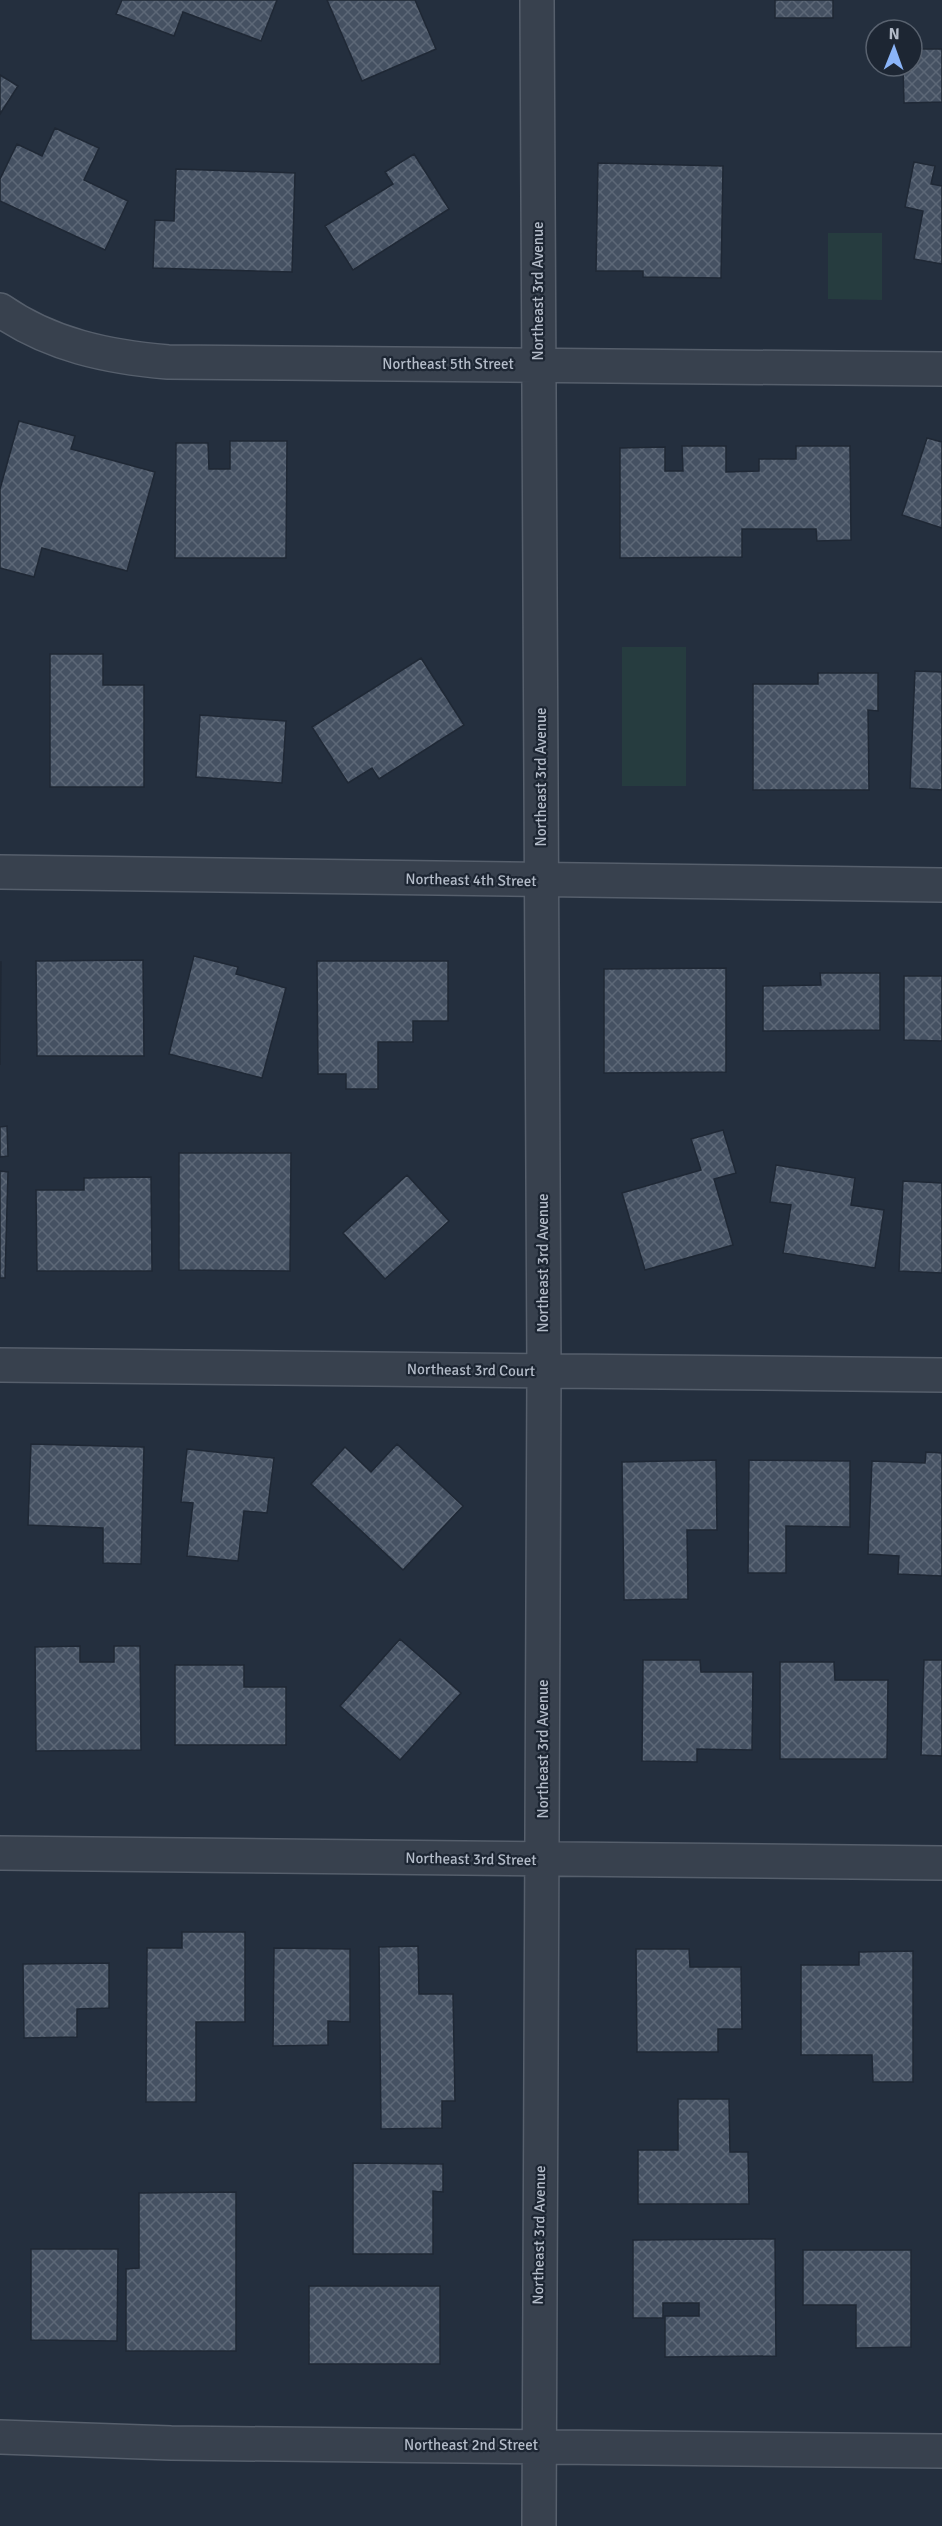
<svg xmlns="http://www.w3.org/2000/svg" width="942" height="2526" viewBox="0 0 942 2526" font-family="Signika,sans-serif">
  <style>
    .grass { fill: #263c3f }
    .building { fill: url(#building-cross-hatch); stroke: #1f2835; stroke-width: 1.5 }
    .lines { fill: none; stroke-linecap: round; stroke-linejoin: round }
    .minor-casing { stroke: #565f6c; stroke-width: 36 }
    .minor { stroke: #38414e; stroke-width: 33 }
    .labels { text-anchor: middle; stroke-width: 4.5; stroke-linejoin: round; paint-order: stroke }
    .street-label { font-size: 15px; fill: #b4bcc9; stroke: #1d2633 }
  </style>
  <defs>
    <pattern id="building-cross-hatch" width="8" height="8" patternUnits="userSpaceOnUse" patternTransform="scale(1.5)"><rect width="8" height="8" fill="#455162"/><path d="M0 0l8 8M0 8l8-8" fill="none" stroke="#5d6877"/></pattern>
  </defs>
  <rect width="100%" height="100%" fill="#242f3e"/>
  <path class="grass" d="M828,233H882V300L828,299Z
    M622,647H686V786H622Z"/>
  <path class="building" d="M122,0H277L261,41L183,12L174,36L116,14Z
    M327,0H415L436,49L362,81Z
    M775,0H833V18H775Z
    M912,49H942V102L904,103L903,66H912Z
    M0,75L18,86L0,114Z
    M55,128L99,148L84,180L128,201L105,250L0,201V179L17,144L42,156Z
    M414,154L449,209L353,270L325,226L393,184L385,172Z
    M914,162L935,166L931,184L942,186V264L914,259L923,211L905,207Z
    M598,163L723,166L721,278L643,277V271H596Z
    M176,169L295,173L292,272L153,268L155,220L174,221Z
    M19,421L75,436L71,449L155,472L127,571L42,548L34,577L0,568V489Z
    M927,438L942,442V528L902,515Z
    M230,441H287L286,558H175L176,443H208L209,469H230Z
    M682,446H726V472L759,471V459H796V446H850L851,540L817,541L816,529H742V557L620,558V448L665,447V471H683Z
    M50,654H103V685H144V787H50Z
    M421,658L464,725L379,779L372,768L348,783L312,727Z
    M915,671L942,672V790L910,788Z
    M818,673H878V711L868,710L869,790H753V684H818Z
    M200,715L286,721L282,783L196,777Z
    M194,956L238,967L236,974L286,988L262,1078L169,1054Z
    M143,960L144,1056H37L36,961Z
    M317,961H448V1021H413V1042H378V1089H346V1074H318Z
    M0,962H1L0,1065Z
    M726,968V1072L604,1073V969Z
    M820,973H880V1030L763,1031V986L821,985Z
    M904,976H942V1041L904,1040Z
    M7,1126L8,1156L0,1157V1127Z
    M723,1130L736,1173L714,1179L733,1245L645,1270L622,1193L701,1170L691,1139Z
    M179,1153H291L290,1271L179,1270Z
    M776,1165L855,1178L851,1205L884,1210L875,1268L783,1253L791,1205L770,1202Z
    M0,1171L8,1172L5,1278H0Z
    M407,1175L449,1221L385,1279L343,1233Z
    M151,1177L152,1271H37L36,1190H84V1178Z
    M903,1181L942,1183V1273L899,1271Z
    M31,1444L144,1447L141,1564L103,1563V1528L28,1525Z
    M397,1444L463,1506L403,1570L311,1484L345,1447L371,1472Z
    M187,1449L274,1458L267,1513L244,1511L238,1561L187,1556L193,1503L181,1502Z
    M926,1452L942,1453V1576L898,1574L899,1556L868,1554L872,1461L925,1463Z
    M716,1460L717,1530H687L688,1599L624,1600L622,1462Z
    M749,1460L850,1461V1527L786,1526V1573H748Z
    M400,1639L461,1693L400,1760L340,1706Z
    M80,1646V1662H114V1646H140L141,1750L36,1751L35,1647Z
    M643,1660H700L701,1672H753L752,1750L697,1749V1762L642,1761Z
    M924,1660H942V1756L921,1755Z
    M780,1662H834L835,1680H888L887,1759H780Z
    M175,1665H244V1687H286V1745H175Z
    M182,1932H245V2022H196V2102H146L147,1948H182Z
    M418,1946L419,1994H453L455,2101H442V2128L381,2129L379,1947Z
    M274,1948L350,1949V2022L328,2021V2045L273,2046Z
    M636,1949H689L690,1967H741L742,2029H718V2052H637Z
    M913,1951V2082H873L872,2055H801V1965H859V1952Z
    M109,1963V2008L77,2009V2037L24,2038L23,1964Z
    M678,2099H729L730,2152H748L749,2204H638V2150H678Z
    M353,2163L443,2164V2192L433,2191V2254H353Z
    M236,2192V2351H126V2269L139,2268V2193Z
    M775,2239L776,2356L665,2357V2316H699V2303H663V2318H633V2240Z
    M31,2249H118L117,2341L31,2340Z
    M803,2250H911V2347L856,2348V2305H803Z
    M309,2286H440V2364H309Z"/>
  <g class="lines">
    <defs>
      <path id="minor" d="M537,0L544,1371L539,2526
        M0,310C50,345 108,357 168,362L942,369
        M0,872L942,885
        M0,1365L942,1375
        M0,1853L942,1863
        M0,2437L171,2443L942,2451"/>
    </defs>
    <use href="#minor" class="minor-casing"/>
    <use href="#minor" class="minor"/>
  </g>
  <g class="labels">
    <g class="street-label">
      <text transform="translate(538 291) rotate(-90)" y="5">Northeast 3rd Avenue</text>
      <text x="448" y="369">Northeast 5th Street</text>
      <text transform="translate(541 777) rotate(-90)" y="5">Northeast 3rd Avenue</text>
      <text transform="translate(471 880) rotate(1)" y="5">Northeast 4th Street</text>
      <text transform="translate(543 1263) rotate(-90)" y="5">Northeast 3rd Avenue</text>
      <text transform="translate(471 1370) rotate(1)" y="5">Northeast 3rd Court</text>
      <text transform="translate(543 1749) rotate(-90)" y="5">Northeast 3rd Avenue</text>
      <text transform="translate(471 1859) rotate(1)" y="5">Northeast 3rd Street</text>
      <text transform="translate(539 2235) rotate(-89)" y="5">Northeast 3rd Avenue</text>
      <text x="471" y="2450">Northeast 2nd Street</text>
    </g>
  </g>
  <g transform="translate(894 48) rotate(1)"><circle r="28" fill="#1d2633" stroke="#59626f" stroke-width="1.5"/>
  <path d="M0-4.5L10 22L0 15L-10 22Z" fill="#8ab4f8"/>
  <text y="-9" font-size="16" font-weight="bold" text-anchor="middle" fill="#b4bcc9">N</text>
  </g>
</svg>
